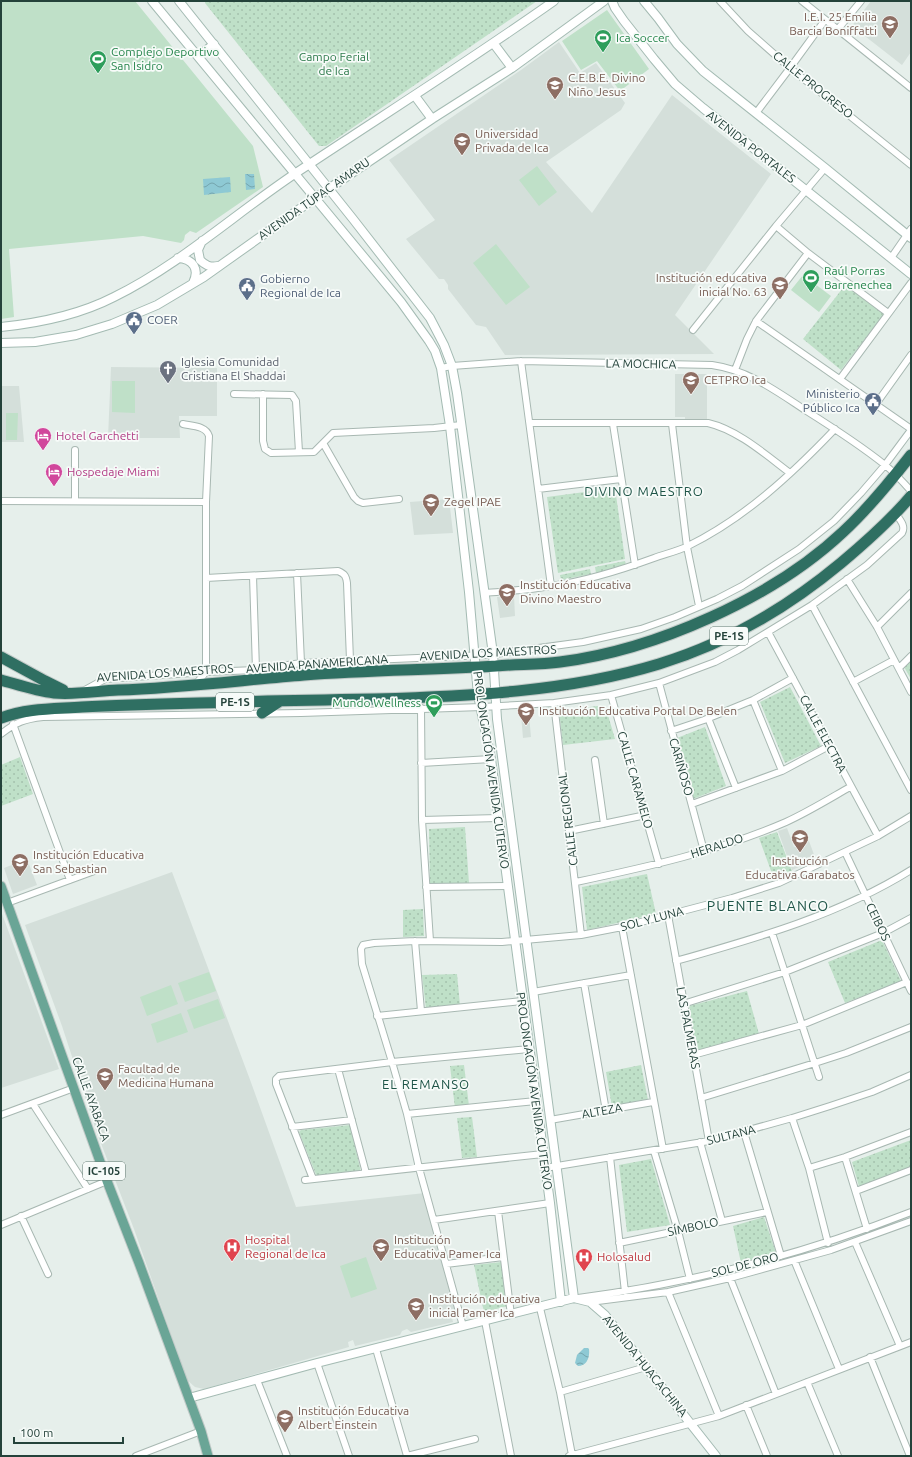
<svg xmlns="http://www.w3.org/2000/svg" width="912" height="1457" viewBox="0 0 912 1457" font-family="Ubuntu,sans-serif">
  <style>
    .built { fill: #d4dfda }
    .grass { fill: url(#grass-dots) }
    .garden { fill: #bfe0c8 }
    .water { fill: url(#water-waves) }
    .lines { fill: none; stroke-linecap: round; stroke-linejoin: round }
    .street-casing { stroke: #a8b8b2; stroke-width: 8 }
    .secondary-casing { stroke: #a4bbb3; stroke-width: 10 }
    .primary-casing { stroke: #c2cac8; stroke-width: 11 }
    .highway-casing { stroke: #c2cac8; stroke-width: 13 }
    .street { stroke: #fff; stroke-width: 6 }
    .secondary { stroke: #fff; stroke-width: 8 }
    .primary { stroke: #6aa596; stroke-width: 9 }
    .highway { stroke: #2f6f62; stroke-width: 11 }
    .labels { text-anchor: middle; stroke-width: 3.5; stroke-linejoin: round; paint-order: stroke }
    .shield { fill: #f7fbf9; stroke: #637a73; stroke-width: 1 }
    .shield-label { font-size: 11px; font-weight: bold; fill: #24423a }
    .education-label { font-size: 12px; fill: #785e54; stroke: #f7fbf9; text-anchor: start }
    .leisure-label { font-size: 12px; fill: #27864d; stroke: #f7fbf9; text-anchor: start }
    .park-label { font-size: 12px; fill: #2d7a4b; stroke: #f7fbf9 }
    .street-label { font-size: 12px; fill: #24423a; stroke: #f7fbf9 }
    .service-label { font-size: 12px; fill: #4e5e75; stroke: #f7fbf9; text-anchor: start }
    .worship-label { font-size: 12px; fill: #5b616d; stroke: #f7fbf9; text-anchor: start }
    .hotel-label { font-size: 12px; fill: #b23c85; stroke: #f7fbf9; text-anchor: start }
    .health-label { font-size: 12px; fill: #be3a42; stroke: #f7fbf9; text-anchor: start }
    .neighbourhood-label { font-size: 13px; letter-spacing: 1px; fill: #1f5548; stroke: #f7fbf9 }
    .quarter-label { font-size: 14px; letter-spacing: 1px; fill: #1f5548; stroke: #f7fbf9 }
  </style>
  <defs>
    <pattern id="grass-dots" width="8" height="8" patternUnits="userSpaceOnUse"><rect width="8" height="8" fill="#bfe0c8"/><path d="M2 2h.1M6 6h.1" fill="none" stroke="#a4c1ad" stroke-width="1.8" stroke-linecap="round"/></pattern>
    <pattern id="water-waves" width="16" height="10" patternUnits="userSpaceOnUse"><rect width="16" height="10" fill="#8ec9d4"/><path d="M0 5q4-4 8 0t8 0" fill="none" stroke="#74a5ad"/></pattern>
  </defs>
  <rect width="100%" height="100%" fill="#e6efeb"/>
  <path class="built" d="M871,1H911V52L902,65L852,26Z
    M559,42L580,73L596,63L625,103L621,110L546,162L592,213L672,95L771,174L675,315L714,354L505,355L486,327L476,325L448,289V285L444,279H439L406,239L435,220L389,160L521,70Z
    M111,367L217,368V416H179L180,438H108Z
    M675,374H707V419H685V417H675Z
    M1,386H19L24,442H1Z
    M449,499L453,533L414,535L410,502Z
    M514,596L515,616L500,618L497,597Z
    M521,715H529L531,737L523,738Z
    M787,828L794,847L809,841L816,860L792,870L778,831Z
    M27,859L37,885L13,894L4,868Z
    M172,872L249,1077L296,1207L425,1193L459,1317L452,1318L453,1322L411,1332L407,1329L402,1331L400,1335L355,1346L353,1340L348,1342L349,1347L204,1389L195,1387L187,1380L134,1229L97,1133L62,1026L25,925Z
    M1,911L59,1069L1,1088Z"/>
  <path class="grass" d="M205,1H537L326,146H319L205,3Z
    M846,284L884,314L841,370L803,339Z
    M615,488L625,559L558,573L547,497Z
    M625,561L626,566L596,573L595,567Z
    M590,569L591,574L561,580L560,575Z
    M911,660V679L904,667Z
    M790,687L821,746L785,763L760,702Z
    M605,705L615,739L563,745L559,711Z
    M705,727L726,786L693,799L677,738Z
    M20,757L33,794L1,806V765Z
    M465,827L469,883L430,884L429,829Z
    M777,832L792,871L774,879L759,838Z
    M647,874L656,914L587,930L582,887Z
    M423,909L424,936L403,937V910Z
    M882,940L901,981L845,1003L828,962Z
    M457,974L460,1005L426,1009L422,975Z
    M747,991L759,1034L697,1052L689,1006Z
    M464,1065L469,1106L455,1108L450,1066Z
    M641,1065L648,1100L612,1107L606,1072Z
    M472,1117L477,1157L462,1158L457,1118Z
    M350,1125L361,1172L317,1177L299,1132L301,1130Z
    M911,1140V1170L860,1190L852,1162Z
    M651,1159L670,1225L627,1232L619,1165Z
    M764,1217L776,1253L741,1263L733,1226Z
    M501,1262L508,1306L484,1312L474,1265Z"/>
  <path class="garden" d="M1,1H135L253,146L263,187L196,233L190,231L185,235L184,240L181,243L143,236L9,249L14,317L1,319Z
    M607,10L649,69L620,91L597,61L581,70L562,41Z
    M537,166L557,192L539,206L519,180Z
    M496,244L530,287L506,305L473,263Z
    M803,275L831,296L819,312L791,290Z
    M112,381H135V413L112,412Z
    M6,413H18L17,440H6Z
    M209,972L216,991L185,1002L178,983Z
    M171,985L178,1004L147,1016L140,997Z
    M218,999L225,1018L194,1029L187,1010Z
    M181,1013L188,1032L157,1043L151,1024Z
    M366,1257L377,1289L351,1298L340,1266Z"/>
  <path class="water" d="M245,174H254L255,189L246,190Z
    M230,177L231,192L204,195L203,179Z
    M584,1348H588L589,1349C590,1357 587,1366 578,1366L575,1363L577,1355Z"/>
  <g class="lines">
    <defs>
      <path id="street" d="M720,1L748,31L790,68L911,165
        M802,1L911,88
        M838,29L861,1
        M756,113L790,68L825,20
        M776,226L808,253L888,313
        M891,258L911,229
        M756,321L911,429
        M693,330L776,226L825,168
        M521,361L551,586
        M441,368L452,366L521,361L712,365C748,370 776,391 805,410C832,427 860,445 885,465C895,473 903,482 911,491
        M735,370L747,339L756,321L808,253
        M840,379L911,283
        M234,394L292,395L296,401L299,452
        M263,394V441L265,449L271,453L314,452L333,433L434,428L461,425
        M876,404L911,355
        M530,423H708C738,430 766,455 790,473
        M183,424C193,426 206,426 209,436L206,502V672L195,685
        M613,424L635,565
        M672,424L687,547L699,606
        M323,443L354,497L358,501L363,503L399,499
        M75,450V500
        M538,489L621,479
        M1,501L206,502
        M297,573L301,663
        M253,576L256,670
        M206,578L338,571C345,574 346,576 347,583L350,660
        M847,579L877,627L911,692
        M485,593C507,591 529,590 551,586C586,581 621,570 654,558C665,554 678,551 688,546C745,518 792,474 835,429
        M812,605L911,790
        M877,627L911,593
        M768,632L878,836
        M899,668L911,656
        M853,682L894,660
        M659,683L704,851
        M85,690L105,679L206,672L256,670L301,663L487,655L583,642L641,629L675,617L717,599L742,586L799,549L834,521L861,493L885,465L911,430
        M611,695L659,864
        M753,700L782,771
        M554,703L581,935
        M421,708L422,820L430,941
        M708,718L736,788
        M13,724L70,880
        M671,731L704,720L753,700L793,678
        M1,734C16,722 25,719 43,717L301,713L482,707L554,703L611,695L659,683L715,662L738,650L812,605L867,565L902,533C906,526 900,520 896,514
        M595,760L604,824
        M421,763L491,759
        M692,804L782,771L829,746
        M422,820L498,818
        M569,831L646,815
        M845,852L911,991
        M576,882C647,867 719,851 786,822C808,812 829,799 850,787
        M426,887L507,886
        M7,903L97,870
        M668,915L709,1141
        M622,927L663,1149
        M772,933L819,1077
        M415,941L421,1011
        M676,961C757,938 839,915 911,870
        M584,983L606,1111
        M533,992L631,975
        M683,1004L785,972L883,933L911,918
        M377,1016L522,1001
        M693,1055L802,1025L907,982
        M338,1069L366,1173
        M701,1098L815,1063L846,1053L911,1027
        M33,1104L88,1189
        M407,1114L536,1101
        M1,1115L74,1088
        M792,1118L809,1168L828,1243
        M550,1120L653,1102
        M292,1127L352,1120
        M744,1132L781,1256
        M700,1142L722,1221
        M654,1151L678,1231L690,1279
        M610,1157L625,1292
        M845,1157L867,1229
        M545,1168L709,1141L792,1118L830,1106L872,1092L911,1075
        M809,1168L845,1157L911,1132
        M313,1179L276,1084V1079L279,1076L392,1062L529,1049
        M305,1180L543,1154
        M856,1191L911,1170
        M498,1211L511,1315
        M21,1216L48,1274
        M434,1220L550,1203
        M1,1225L107,1181
        M855,1242L900,1346
        M619,1243L767,1212
        M794,1260L839,1369
        M446,1264L503,1257
        M730,1278L776,1394
        M668,1292L719,1416
        M578,1298C692,1283 804,1254 911,1212
        M590,1302L668,1292L730,1278L831,1250L911,1221
        M540,1308L560,1392L572,1455
        M485,1321L511,1456
        M463,1326L419,1168L407,1114L392,1062L362,964L361,949L363,945L374,943L415,941L502,942L581,935L622,927L732,898L779,883L878,836L911,816
        M376,1349L407,1456
        M870,1357L910,1456
        M317,1363L349,1456
        M257,1380L287,1456
        M807,1382L838,1456
        M560,1392L646,1367
        M746,1405L767,1456
        M136,1456L201,1431
        M407,1456L475,1439
        M569,1456L719,1416L911,1342"/>
      <path id="secondary" d="M152,1L401,302L429,341L435,351L441,368L450,426L469,592L478,695L491,759L550,1203L561,1302
        M179,1L353,219L430,318L444,345L452,366L457,393L493,654L497,719L574,1298
        M612,1L615,8L624,21L654,59L675,84L703,108L911,274
        M644,1L658,18L677,44L703,71L825,168L911,238
        M494,44L512,68
        M199,56L214,44
        M415,96L432,119
        M202,241L198,250L200,260C205,265 210,268 218,266
        M178,258C193,259 200,269 193,283
        M1,327C40,323 79,315 114,297C183,263 240,209 305,167C388,112 472,59 554,1
        M1,343L35,342L76,335L112,324L157,305L204,277L315,198L432,119L512,68L604,1
        M189,1398L317,1363L574,1298L590,1302L605,1315L716,1456"/>
      <path id="primary" d="M1,886L107,1181L139,1263L201,1431L208,1456"/>
      <path id="highway" d="M1,657L45,681L63,690
        M1,680C19,685 36,691 54,693C75,695 97,691 118,690C180,688 242,680 304,675C368,670 432,670 496,666C517,664 539,665 560,662C655,650 773,598 843,532C868,509 890,482 911,455
        M262,713L280,701
        M1,718C27,708 55,709 82,707C121,705 160,704 199,703C258,701 316,700 375,699C470,696 567,692 659,664C725,644 788,607 841,563C866,542 890,521 911,496"/>
    </defs>
    <use href="#street" class="street-casing"/>
    <use href="#secondary" class="secondary-casing"/>
    <use href="#primary" class="primary-casing"/>
    <use href="#highway" class="highway-casing"/>
    <use href="#street" class="street"/>
    <use href="#secondary" class="secondary"/>
    <use href="#primary" class="primary"/>
    <use href="#highway" class="highway"/>
  </g>
  <defs>
    <symbol id="school-pin" viewBox="-11 -11 22 30"><path d="M0 17L-7.5 6A9.5 9.5 0 1 1 7.5 6Z" fill="#8d6e63" stroke="#f7fbf9"/><path d="M0-5L7-2L0 1L-7-2ZM-4 1L0 2.5L4 1V4Q0 6-4 4Z" fill="#fff"/></symbol>
    <symbol id="stadium-pin" viewBox="-11 -11 22 30"><path d="M0 17L-7.5 6A9.5 9.5 0 1 1 7.5 6Z" fill="#2e9e5b" stroke="#f7fbf9"/><path d="M0-5a6.5 5 0 1 0 0 10a6.5 5 0 1 0 0-10ZM-3.5-1.8h7v3.6h-7Z" fill="#fff"/></symbol>
    <symbol id="university-pin" viewBox="-11 -11 22 30"><path d="M0 17L-7.5 6A9.5 9.5 0 1 1 7.5 6Z" fill="#8d6e63" stroke="#f7fbf9"/><path d="M0-5L7-2L0 1L-7-2ZM-4 1L0 2.5L4 1V4Q0 6-4 4Z" fill="#fff"/></symbol>
    <symbol id="civic-pin" viewBox="-11 -11 22 30"><path d="M0 17L-7.5 6A9.5 9.5 0 1 1 7.5 6Z" fill="#5c6f8a" stroke="#f7fbf9"/><path d="M-.6-6.5H3V-4.5H.6V-3L4-1V1h2V6H-6V1h2V-1L-.6-3ZM-1.2 2.5V6h2.4V2.5Z" fill="#fff"/></symbol>
    <symbol id="church-pin" viewBox="-11 -11 22 30"><path d="M0 17L-7.5 6A9.5 9.5 0 1 1 7.5 6Z" fill="#6b7280" stroke="#f7fbf9"/><path d="M-1.2-6h2.4v3.5h3.3v2.4h-3.3V6h-2.4V-.1h-3.3v-2.4h3.3Z" fill="#fff"/></symbol>
    <symbol id="hotel-pin" viewBox="-11 -11 22 30"><path d="M0 17L-7.5 6A9.5 9.5 0 1 1 7.5 6Z" fill="#d1479c" stroke="#f7fbf9"/><path d="M-6-4.5h1.5V1H6V5H4.5V3h-9V5H-6ZM-4 0a1.8 1.8 0 1 1 3.6 0ZM.5 0V-2.5h3Q6-2.5 6 0Z" fill="#fff"/></symbol>
    <symbol id="hospital-pin" viewBox="-11 -11 22 30"><path d="M0 17L-7.5 6A9.5 9.5 0 1 1 7.5 6Z" fill="#e0444e" stroke="#f7fbf9"/><path d="M-5-5h3v3.5h4V-5h3V5h-3V1.5h-4V5h-3Z" fill="#fff"/></symbol>
  </defs>
  <g fill-rule="evenodd">
    <use href="#school-pin" x="880" y="14" width="20" height="27"/>
    <use href="#stadium-pin" x="593" y="28" width="20" height="27"/>
    <use href="#stadium-pin" x="88" y="49" width="20" height="27"/>
    <use href="#school-pin" x="545" y="75" width="20" height="27"/>
    <use href="#university-pin" x="452" y="131" width="20" height="27"/>
    <use href="#stadium-pin" x="801" y="268" width="20" height="27"/>
    <use href="#school-pin" x="770" y="275" width="20" height="27"/>
    <use href="#civic-pin" x="237" y="276" width="20" height="27"/>
    <use href="#civic-pin" x="124" y="310" width="20" height="27"/>
    <use href="#church-pin" x="158" y="359" width="20" height="27"/>
    <use href="#university-pin" x="681" y="370" width="20" height="27"/>
    <use href="#civic-pin" x="863" y="391" width="20" height="27"/>
    <use href="#hotel-pin" x="33" y="426" width="20" height="27"/>
    <use href="#hotel-pin" x="44" y="462" width="20" height="27"/>
    <use href="#university-pin" x="421" y="492" width="20" height="27"/>
    <use href="#school-pin" x="497" y="582" width="20" height="27"/>
    <use href="#stadium-pin" x="424" y="693" width="20" height="27"/>
    <use href="#school-pin" x="516" y="701" width="20" height="27"/>
    <use href="#school-pin" x="790" y="828" width="20" height="27"/>
    <use href="#school-pin" x="10" y="852" width="20" height="27"/>
    <use href="#school-pin" x="95" y="1066" width="20" height="27"/>
    <use href="#hospital-pin" x="222" y="1237" width="20" height="27"/>
    <use href="#school-pin" x="371" y="1237" width="20" height="27"/>
    <use href="#hospital-pin" x="574" y="1247" width="20" height="27"/>
    <use href="#school-pin" x="406" y="1296" width="20" height="27"/>
    <use href="#school-pin" x="275" y="1408" width="20" height="27"/>
  </g>
  <g class="labels">
    <g class="shield">
      <rect x="710" y="627" width="38" height="18" rx="3"/>
      <rect x="216" y="693" width="38" height="18" rx="3"/>
      <rect x="83" y="1162" width="42" height="18" rx="3"/>
    </g>
    <g class="shield-label">
      <text x="729" y="640">PE-1S</text>
      <text x="235" y="706">PE-1S</text>
      <text x="104" y="1175">IC-105</text>
    </g>
    <g class="education-label">
      <text x="877" y="21" text-anchor="end">I.E.I. 25 Emilia<tspan x="877" dy="14">Barcia Boniffatti</tspan></text>
      <text x="568" y="82">C.E.B.E. Divino<tspan x="568" dy="14">Niño Jesus</tspan></text>
      <text x="475" y="138">Universidad<tspan x="475" dy="14">Privada de Ica</tspan></text>
      <text x="767" y="282" text-anchor="end">Institución educativa<tspan x="767" dy="14">inicial No. 63</tspan></text>
      <text x="704" y="384">CETPRO Ica</text>
      <text x="444" y="506">Zegel IPAE</text>
      <text x="520" y="589">Institución Educativa<tspan x="520" dy="14">Divino Maestro</tspan></text>
      <text x="539" y="715">Institución Educativa Portal De Belen</text>
      <text x="33" y="859">Institución Educativa<tspan x="33" dy="14">San Sebastian</tspan></text>
      <text x="800" y="865" text-anchor="middle">Institución<tspan x="800" dy="14">Educativa Garabatos</tspan></text>
      <text x="118" y="1073">Facultad de<tspan x="118" dy="14">Medicina Humana</tspan></text>
      <text x="394" y="1244">Institución<tspan x="394" dy="14">Educativa Pamer Ica</tspan></text>
      <text x="429" y="1303">Institución educativa<tspan x="429" dy="14">inicial Pamer Ica</tspan></text>
      <text x="298" y="1415">Institución Educativa<tspan x="298" dy="14">Albert Einstein</tspan></text>
    </g>
    <g class="leisure-label">
      <text x="616" y="42">Ica Soccer</text>
      <text x="111" y="56">Complejo Deportivo<tspan x="111" dy="14">San Isidro</tspan></text>
      <text x="824" y="275">Raúl Porras<tspan x="824" dy="14">Barrenechea</tspan></text>
      <text x="421" y="707" text-anchor="end">Mundo Wellness</text>
    </g>
    <g class="park-label">
      <text x="334" y="61">Campo Ferial<tspan x="334" dy="14">de Ica</tspan></text>
    </g>
    <g class="street-label">
      <text transform="translate(813 85) rotate(39)" y="4">CALLE PROGRESO</text>
      <text transform="translate(751 147) rotate(38)" y="4">AVENIDA PORTALES</text>
      <text transform="translate(314 199) rotate(-35)" y="4">AVENIDA TÚPAC AMARU</text>
      <text transform="translate(641 364) rotate(1)" y="4">LA MOCHICA</text>
      <text transform="translate(488 653) rotate(-3)" y="4">AVENIDA LOS MAESTROS</text>
      <text transform="translate(317 664) rotate(-4)" y="4">AVENIDA PANAMERICANA</text>
      <text transform="translate(165 673) rotate(-4)" y="4">AVENIDA LOS MAESTROS</text>
      <text transform="translate(823 734) rotate(62)" y="4">CALLE ELECTRA</text>
      <text transform="translate(681 767) rotate(74)" y="4">CARIÑOSO</text>
      <text transform="translate(491 770) rotate(82)" y="4">PROLONGACIÓN AVENIDA CUTERVO</text>
      <text transform="translate(635 780) rotate(74)" y="4">CALLE CARAMELO</text>
      <text transform="translate(568 819) rotate(-97)" y="4">CALLE REGIONAL</text>
      <text transform="translate(717 846) rotate(-18)" y="4">HERALDO</text>
      <text transform="translate(652 919) rotate(-15)" y="4">SOL Y LUNA</text>
      <text transform="translate(878 922) rotate(64)" y="4">CEIBOS</text>
      <text transform="translate(688 1028) rotate(79)" y="4">LAS PALMERAS</text>
      <text transform="translate(534 1091) rotate(82)" y="4">PROLONGACIÓN AVENIDA CUTERVO</text>
      <text transform="translate(91 1099) rotate(70)" y="4">CALLE AYABACA</text>
      <text transform="translate(602 1111) rotate(-10)" y="4">ALTEZA</text>
      <text transform="translate(731 1135) rotate(-14)" y="4">SULTANA</text>
      <text transform="translate(693 1227) rotate(-12)" y="4">SÍMBOLO</text>
      <text transform="translate(745 1265) rotate(-14)" y="4">SOL DE ORO</text>
      <text transform="translate(645 1366) rotate(51)" y="4">AVENIDA HUACACHINA</text>
    </g>
    <g class="service-label">
      <text x="260" y="283">Gobierno<tspan x="260" dy="14">Regional de Ica</tspan></text>
      <text x="147" y="324">COER</text>
      <text x="860" y="398" text-anchor="end">Ministerio<tspan x="860" dy="14">Público Ica</tspan></text>
    </g>
    <g class="worship-label">
      <text x="181" y="366">Iglesia Comunidad<tspan x="181" dy="14">Cristiana El Shaddai</tspan></text>
    </g>
    <g class="hotel-label">
      <text x="56" y="440">Hotel Garchetti</text>
      <text x="67" y="476">Hospedaje Miami</text>
    </g>
    <g class="health-label">
      <text x="245" y="1244">Hospital<tspan x="245" dy="14">Regional de Ica</tspan></text>
      <text x="597" y="1261">Holosalud</text>
    </g>
    <g class="neighbourhood-label">
      <text x="644" y="496">DIVINO MAESTRO</text>
      <text x="426" y="1089">EL REMANSO</text>
    </g>
    <g class="quarter-label">
      <text x="768" y="911">PUENTE BLANCO</text>
    </g>
  </g>
  <rect width="912" height="1457" fill="none" stroke="#24423a" stroke-width="4"/>
  <path d="M14 1437v6h109v-6" fill="none" stroke="#24423a" stroke-width="2"/>
  <text x="20" y="1437" font-size="12" fill="#24423a" stroke="#f7fbf9" stroke-width="3" paint-order="stroke">100 m</text>
</svg>
